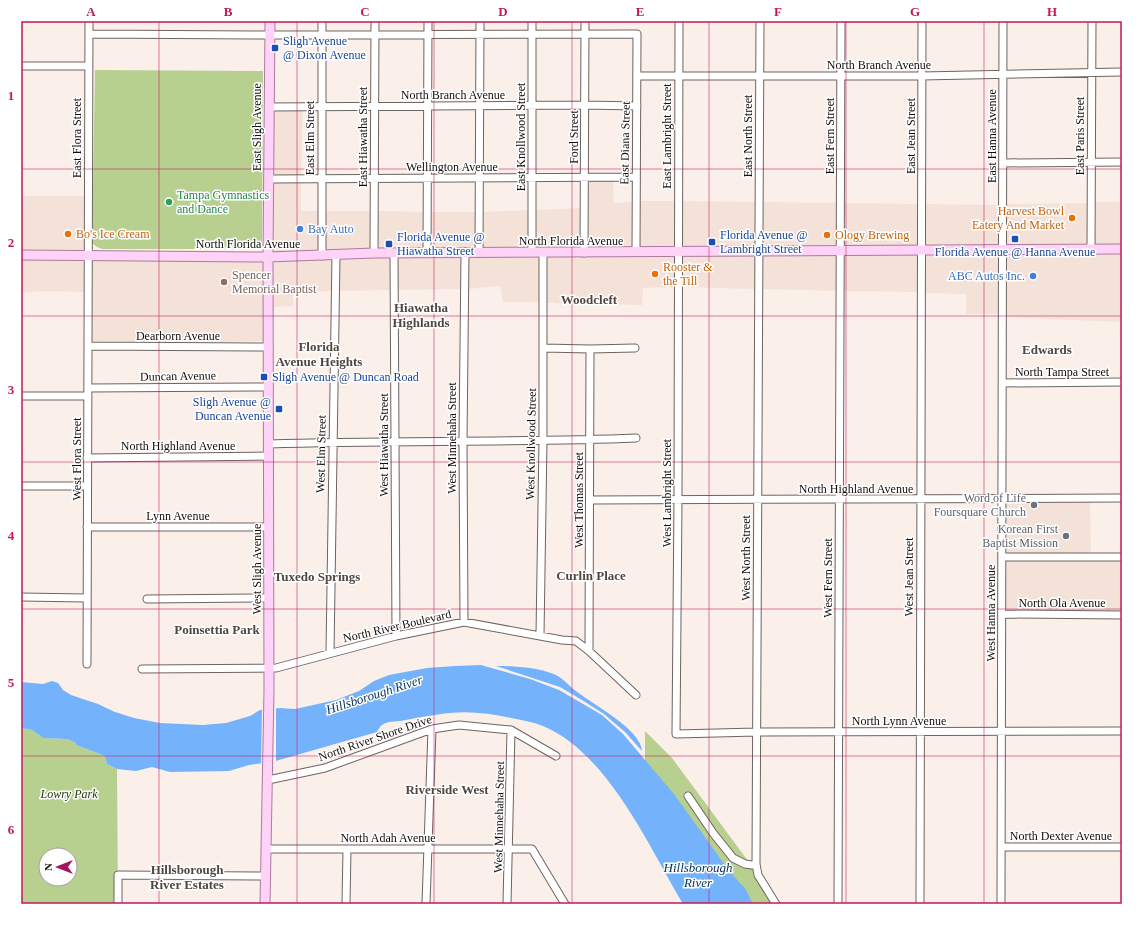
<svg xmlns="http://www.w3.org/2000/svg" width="1143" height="925" viewBox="0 0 1143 925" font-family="'Times New Roman',serif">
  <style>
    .built { fill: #f4e2d9 }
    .green { fill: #b7d08f; fill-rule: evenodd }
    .water { fill: #74b3fc }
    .pier { fill: #fbefea }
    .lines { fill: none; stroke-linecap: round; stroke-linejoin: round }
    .minor-casing { stroke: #6e6460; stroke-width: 9 }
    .major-casing { stroke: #ab7aa0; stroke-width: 11 }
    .minor { stroke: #fff; stroke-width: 7 }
    .major { stroke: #fed3f7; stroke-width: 9 }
    .grid { fill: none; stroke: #c2185b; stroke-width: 1; stroke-opacity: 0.55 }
    .transit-dot { fill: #1a4fb4; stroke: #fff; stroke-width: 1.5 }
    .leisure-dot { fill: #2e9e5b; stroke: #fff; stroke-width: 1.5 }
    .food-dot { fill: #e8710a; stroke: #fff; stroke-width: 1.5 }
    .shop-dot { fill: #3f7fe0; stroke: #fff; stroke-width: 1.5 }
    .education-dot { fill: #8d6e63; stroke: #fff; stroke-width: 1.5 }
    .worship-dot { fill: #6b7280; stroke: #fff; stroke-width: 1.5 }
    .labels { text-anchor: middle; stroke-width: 3; stroke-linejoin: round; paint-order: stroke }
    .transit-label { font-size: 12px; fill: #164399; stroke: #fff; text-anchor: start }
    .street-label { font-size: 12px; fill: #100c0a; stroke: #fff }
    .leisure-label { font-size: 12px; fill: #27864d; stroke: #fff; text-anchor: start }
    .food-label { font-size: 12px; fill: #c56008; stroke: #fff; text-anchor: start }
    .shop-label { font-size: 12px; fill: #366cbe; stroke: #fff; text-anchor: start }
    .education-label { font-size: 12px; fill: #785e54; stroke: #fff; text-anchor: start }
    .worship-label { font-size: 12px; fill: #5b616d; stroke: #fff; text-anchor: end }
    .park-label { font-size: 12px; font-style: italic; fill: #25320c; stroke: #fff }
    .neighbourhood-label { font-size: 13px; font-weight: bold; fill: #4f4641; stroke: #fff }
    .water-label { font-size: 13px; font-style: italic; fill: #063461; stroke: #fff }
    .neatline { fill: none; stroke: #c2185b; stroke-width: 1.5 }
    .grid-label { font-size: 13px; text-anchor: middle; font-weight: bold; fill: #c2185b }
  </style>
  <rect width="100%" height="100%" fill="#fbefea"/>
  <path class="built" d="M273,110H303L301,176H273Z
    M589,181H613L614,203L632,202V249L588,250Z
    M273,182H301V211H318V253L271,254Z
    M21,196H84V252H21Z
    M639,201H674V249H639Z
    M681,201L756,202L755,249H681Z
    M763,202L837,203V248L762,249Z
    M1095,202H1122V246L1095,247Z
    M844,203L918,204V248H844Z
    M1088,203V247H1007V204Z
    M925,204L1000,205V247L925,248Z
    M581,208V250L536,249V210Z
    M529,210V249L483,250V212Z
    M325,211H371V250L325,252Z
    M378,211L423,212V250H378Z
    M430,212H476V250H430Z
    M1122,253V322L1006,317L1007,254Z
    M837,254V291L762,289V255Z
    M844,254H918V292L844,291Z
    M925,254H1000L999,314H966V294L925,293Z
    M540,255L539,302H503L500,286L468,289V256Z
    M547,255H674V287L643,288L642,305L547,303Z
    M681,255H755V289L681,287Z
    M390,256L391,290L339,291V258Z
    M397,256H461V289L398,290Z
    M21,258H84V292L44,291L21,293Z
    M91,258L264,260L265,341L218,342L91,341Z
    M332,258V291L293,292V306L272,307L271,260Z
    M1006,502H1090L1091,554H1005Z
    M1005,560H1120V612L1005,611Z"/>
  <path class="green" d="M95,70L263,71L262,241L261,245L256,249H102L97,247L92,243Z
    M21,728L32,730L43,738L67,739L76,743V745L105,756L107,764L117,769L118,904H21ZM46,855H70V879H46Z
    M645,731L672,758L754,869L775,904H750L645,763Z"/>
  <path class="water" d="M481,665L530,679L559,690L602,715L623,734L674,794L722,861L738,881L745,888L753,904H683C649,847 608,753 543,726C533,722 521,720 511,718C486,712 460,710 435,715C425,716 416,718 406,720C398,722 389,720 382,725C380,726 378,730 377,732L272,762L249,765L229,771L170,772L152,767L136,771L117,769L107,764L105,756L76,745V743L67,739L43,738L32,730L21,728V682L43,684L52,681L58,683L63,690L71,695L98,704L115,712L134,718L160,723L203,725L226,723L250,716L260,710L280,708L295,709L336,700L359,691L374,681L389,675L427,668L455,666Z
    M496,666C516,666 536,667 554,674C562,677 569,686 576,691C592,704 641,729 642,751L625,732L604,714L582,700L560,687Z"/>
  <path class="pier" d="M276,706V763L261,766L262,708Z"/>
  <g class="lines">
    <defs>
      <path id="minor" d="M532,21V252
        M679,21L678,500L676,734L757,732L1122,731
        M760,21L756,864L758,875L776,904
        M89,34L270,35L637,34L636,252
        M21,66H89
        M637,76H922L1122,72
        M269,107L585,105L637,106
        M1003,163L1122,162
        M269,179L636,177
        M1091,250L1092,21
        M374,253L375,21
        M394,253L396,636
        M427,253L428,21
        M479,253L480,21
        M584,253L585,21
        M322,256V21
        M88,346L269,347
        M543,348L590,349L635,348
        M1003,383L1122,382
        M88,388L269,387
        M21,396H88
        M269,444C391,440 514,443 636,438
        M87,458L269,456
        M21,486H87
        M590,500L1122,498
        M87,527H269
        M1002,557H1122
        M21,597L87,598
        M147,599L269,598
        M1002,614L1122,615
        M464,622L463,441L465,253
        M540,636L543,440V252
        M589,651L590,349
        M330,653L336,255
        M87,664L89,21
        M142,669L276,668L396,636L464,622L562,640L576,641L589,651L636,695
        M268,780L325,768L432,729L459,725L511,730L556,756
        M688,796L713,833L733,858L745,864L752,865L756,864
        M1001,847H1122
        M266,849H532L565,904
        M118,904V875L266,876
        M346,904L347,849
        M426,904L432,729
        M507,904L511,730
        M838,904L841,21
        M920,904L922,21
        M1001,904L1003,21"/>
      <path id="major" d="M21,255L268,257L374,253L1122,249
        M265,904L269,690L268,257L270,21"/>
    </defs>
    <use href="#minor" class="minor-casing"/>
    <use href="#major" class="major-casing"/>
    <use href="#minor" class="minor"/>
    <use href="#major" class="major"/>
  </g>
  <path class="grid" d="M159,21V904M297,21V904M434,21V904M572,21V904M709,21V904M846,21V904M984,21V904M21,169H1122M21,316H1122M21,462H1122M21,609H1122M21,756H1122"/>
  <g class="transit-dot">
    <rect x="271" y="44" width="8" height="8" rx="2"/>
    <rect x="1011" y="235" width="8" height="8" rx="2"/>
    <rect x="708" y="238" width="8" height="8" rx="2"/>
    <rect x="385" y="240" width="8" height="8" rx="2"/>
    <rect x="260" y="373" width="8" height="8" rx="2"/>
    <rect x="275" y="405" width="8" height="8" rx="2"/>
  </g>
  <circle class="leisure-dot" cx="169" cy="202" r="4"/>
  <g class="food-dot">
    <circle cx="1072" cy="218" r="4"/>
    <circle cx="68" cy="234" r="4"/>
    <circle cx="827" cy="235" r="4"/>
    <circle cx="655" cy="274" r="4"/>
  </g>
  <g class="shop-dot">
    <circle cx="300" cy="229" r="4"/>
    <circle cx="1033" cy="276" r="4"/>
  </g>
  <circle class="education-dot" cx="224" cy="282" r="4"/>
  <g class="worship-dot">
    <circle cx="1034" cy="505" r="4"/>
    <circle cx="1066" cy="536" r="4"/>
  </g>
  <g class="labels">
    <g class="transit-label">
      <text x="283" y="45">Sligh Avenue<tspan x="283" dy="14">@ Dixon Avenue</tspan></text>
      <text x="720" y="239">Florida Avenue @<tspan x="720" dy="14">Lambright Street</tspan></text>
      <text x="397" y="241">Florida Avenue @<tspan x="397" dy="14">Hiawatha Street</tspan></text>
      <text x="1015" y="256" text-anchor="middle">Florida Avenue @ Hanna Avenue</text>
      <text x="272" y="381">Sligh Avenue @ Duncan Road</text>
      <text x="271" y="406" text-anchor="end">Sligh Avenue @<tspan x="271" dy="14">Duncan Avenue</tspan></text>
    </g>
    <g class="street-label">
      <text x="879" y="69">North Branch Avenue</text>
      <text x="453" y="99">North Branch Avenue</text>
      <text transform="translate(257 127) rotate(-90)" y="4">East Sligh Avenue</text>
      <text transform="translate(667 136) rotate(-90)" y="4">East Lambright Street</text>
      <text transform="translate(748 136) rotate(-90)" y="4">East North Street</text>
      <text transform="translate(830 136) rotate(-90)" y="4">East Fern Street</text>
      <text transform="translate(911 136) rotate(-90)" y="4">East Jean Street</text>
      <text transform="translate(992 136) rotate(-90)" y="4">East Hanna Avenue</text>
      <text transform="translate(1080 136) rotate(-90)" y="4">East Paris Street</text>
      <text transform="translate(363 137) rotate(-90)" y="4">East Hiawatha Street</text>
      <text transform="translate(521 137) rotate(-90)" y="4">East Knollwood Street</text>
      <text transform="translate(574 137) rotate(-90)" y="4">Ford Street</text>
      <text transform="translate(77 138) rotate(-90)" y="4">East Flora Street</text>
      <text transform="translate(310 138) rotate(-90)" y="4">East Elm Street</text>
      <text transform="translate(625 143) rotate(-89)" y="4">East Diana Street</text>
      <text x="452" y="171">Wellington Avenue</text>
      <text x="571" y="245">North Florida Avenue</text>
      <text x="248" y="248">North Florida Avenue</text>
      <text x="178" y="340">Dearborn Avenue</text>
      <text x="1062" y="376">North Tampa Street</text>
      <text transform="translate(178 376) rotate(-1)" y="4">Duncan Avenue</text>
      <text transform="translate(452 438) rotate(-90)" y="4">West Minnehaha Street</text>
      <text transform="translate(531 444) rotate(-89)" y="4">West Knollwood Street</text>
      <text transform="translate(384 445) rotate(-90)" y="4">West Hiawatha Street</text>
      <text x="178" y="450">North Highland Avenue</text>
      <text transform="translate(321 454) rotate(-89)" y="4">West Elm Street</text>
      <text transform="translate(77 459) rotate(-90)" y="4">West Flora Street</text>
      <text x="856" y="493">North Highland Avenue</text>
      <text transform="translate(667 493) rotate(-90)" y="4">West Lambright Street</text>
      <text transform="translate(579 500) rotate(-90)" y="4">West Thomas Street</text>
      <text x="178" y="520">Lynn Avenue</text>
      <text transform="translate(746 558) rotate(-90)" y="4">West North Street</text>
      <text transform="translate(257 569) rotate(-90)" y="4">West Sligh Avenue</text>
      <text transform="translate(909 577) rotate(-90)" y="4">West Jean Street</text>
      <text transform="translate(828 578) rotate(-90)" y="4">West Fern Street</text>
      <text x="1062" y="607">North Ola Avenue</text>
      <text transform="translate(991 613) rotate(-90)" y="4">West Hanna Avenue</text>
      <text transform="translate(397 626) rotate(-13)" y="4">North River Boulevard</text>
      <text x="899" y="725">North Lynn Avenue</text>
      <text transform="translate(375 738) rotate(-19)" y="4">North River Shore Drive</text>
      <text transform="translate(499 817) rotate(-89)" y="4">West Minnehaha Street</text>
      <text x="1061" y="840">North Dexter Avenue</text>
      <text x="388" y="842">North Adah Avenue</text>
    </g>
    <g class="leisure-label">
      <text x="177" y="199">Tampa Gymnastics<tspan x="177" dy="14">and Dance</tspan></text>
    </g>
    <g class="food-label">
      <text x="1064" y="215" text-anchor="end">Harvest Bowl<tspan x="1064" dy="14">Eatery And Market</tspan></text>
      <text x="76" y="238">Bo's Ice Cream</text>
      <text x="835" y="239">Ology Brewing</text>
      <text x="663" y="271">Rooster &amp;<tspan x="663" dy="14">the Till</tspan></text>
    </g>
    <g class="shop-label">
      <text x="308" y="233">Bay Auto</text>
      <text x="1025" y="280" text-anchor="end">ABC Autos Inc.</text>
    </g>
    <g class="education-label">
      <text x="232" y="279">Spencer<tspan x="232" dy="14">Memorial Baptist</tspan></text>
    </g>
    <g class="worship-label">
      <text x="1026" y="502">Word of Life<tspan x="1026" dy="14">Foursquare Church</tspan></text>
      <text x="1058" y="533">Korean First<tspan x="1058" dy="14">Baptist Mission</tspan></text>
    </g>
    <g class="park-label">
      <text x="69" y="798">Lowry Park</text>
    </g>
    <g class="neighbourhood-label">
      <text x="589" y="304">Woodcleft</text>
      <text x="421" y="312">Hiawatha<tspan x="421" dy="15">Highlands</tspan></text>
      <text x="319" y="351">Florida<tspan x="319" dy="15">Avenue Heights</tspan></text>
      <text x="1047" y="354">Edwards</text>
      <text x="591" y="580">Curlin Place</text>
      <text x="317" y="581">Tuxedo Springs</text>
      <text x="217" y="634">Poinsettia Park</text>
      <text x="447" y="794">Riverside West</text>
      <text x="187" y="874">Hillsborough<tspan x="187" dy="15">River Estates</tspan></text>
    </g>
    <g class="water-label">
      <text transform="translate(374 694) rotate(-18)" y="5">Hillsborough River</text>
      <text x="698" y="872">Hillsborough<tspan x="698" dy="15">River</tspan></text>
    </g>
  </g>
  <rect width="1143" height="925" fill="none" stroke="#ffffff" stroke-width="44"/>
  <g transform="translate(58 867) rotate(270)"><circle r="19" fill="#ffffff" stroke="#9f9e9d"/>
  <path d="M0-3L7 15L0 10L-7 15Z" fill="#a2165e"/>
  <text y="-6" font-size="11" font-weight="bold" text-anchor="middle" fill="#100c0a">N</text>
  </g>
  <rect x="22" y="22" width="1099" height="881" class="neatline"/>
  <g class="grid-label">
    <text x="91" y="16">A</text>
    <text x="228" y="16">B</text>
    <text x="365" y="16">C</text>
    <text x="503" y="16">D</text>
    <text x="640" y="16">E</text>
    <text x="778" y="16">F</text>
    <text x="915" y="16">G</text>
    <text x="1052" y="16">H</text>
    <text x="11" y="100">1</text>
    <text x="11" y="247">2</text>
    <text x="11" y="394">3</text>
    <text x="11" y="540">4</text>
    <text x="11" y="687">5</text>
    <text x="11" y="834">6</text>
  </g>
</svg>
